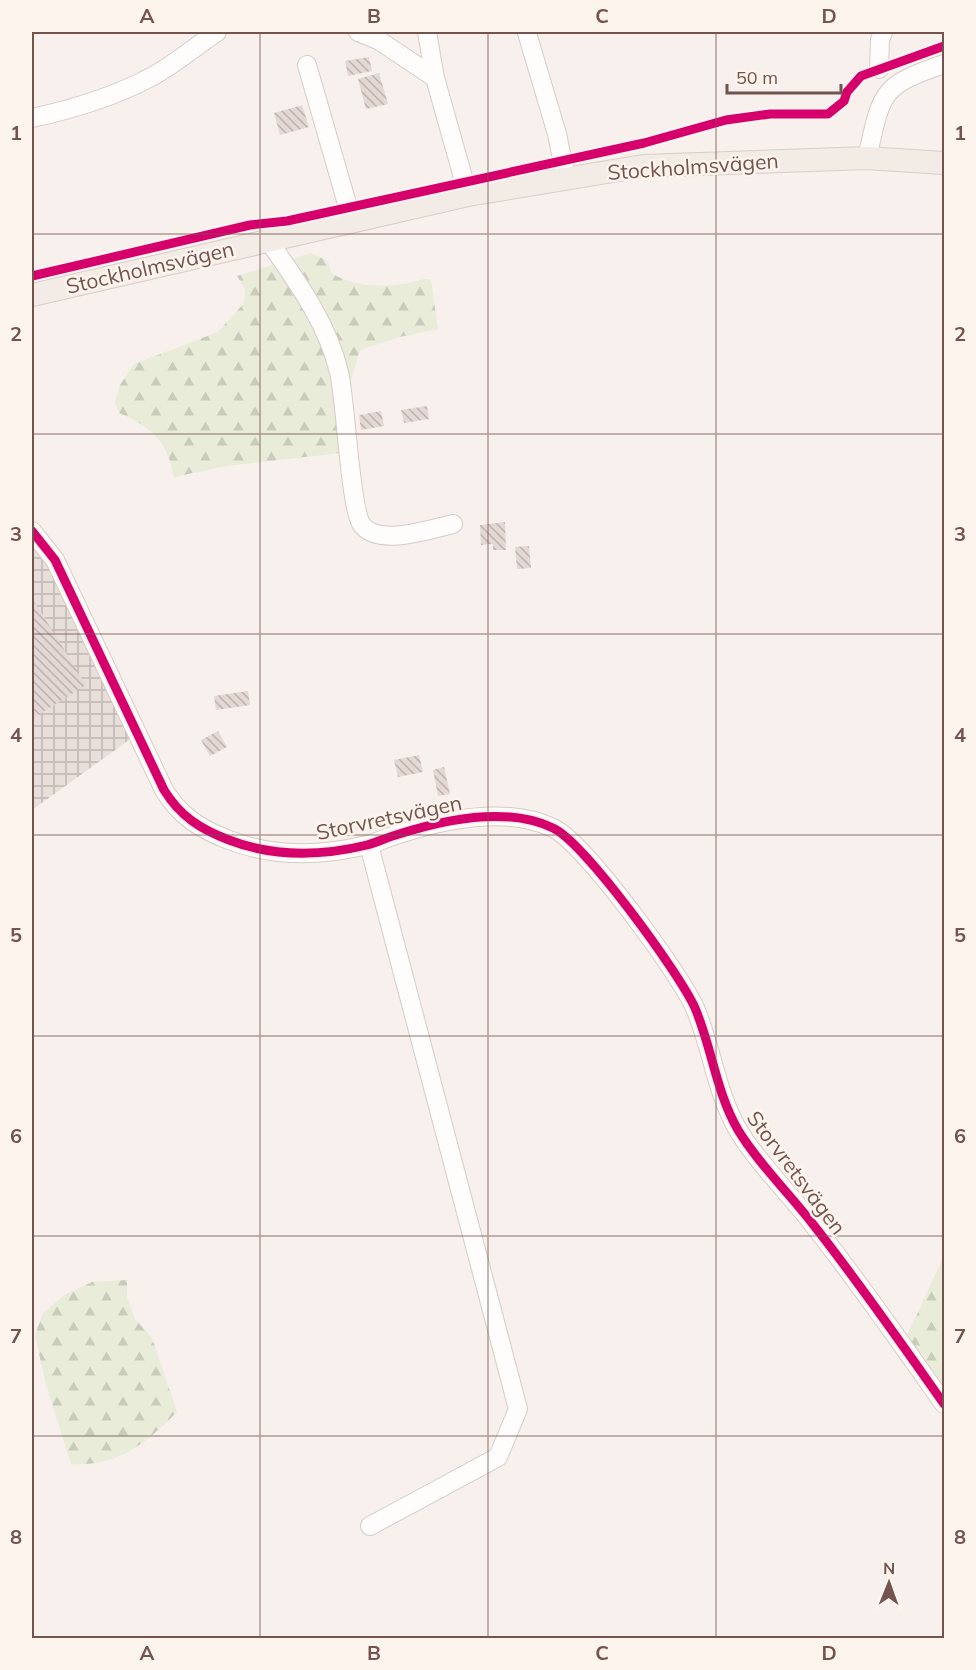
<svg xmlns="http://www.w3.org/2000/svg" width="976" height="1670" viewBox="0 0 976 1670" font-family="Mulish,sans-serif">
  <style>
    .industrial { fill: url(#industrial-grid) }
    .forest { fill: url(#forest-firs) }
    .building { fill: url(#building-back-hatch) }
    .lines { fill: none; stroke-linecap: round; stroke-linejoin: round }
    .minor-casing { stroke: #d6ccc8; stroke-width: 20 }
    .major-casing { stroke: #d8cdca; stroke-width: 24 }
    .minor { stroke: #fefdfc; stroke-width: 18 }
    .major { stroke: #f2ebe6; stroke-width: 22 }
    .cycleway-casing { stroke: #fef4ee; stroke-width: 13 }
    .cycleway { stroke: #d6006c; stroke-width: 9 }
    .grid { fill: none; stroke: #73534e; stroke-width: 1.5; stroke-opacity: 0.55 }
    .labels { text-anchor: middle; stroke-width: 5; stroke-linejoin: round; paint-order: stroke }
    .street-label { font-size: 21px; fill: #73534e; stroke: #fef4ee }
    .neatline { fill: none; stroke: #73534e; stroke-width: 2 }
    .grid-label { font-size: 20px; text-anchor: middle; font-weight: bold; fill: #73534e }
  </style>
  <defs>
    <pattern id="industrial-grid" width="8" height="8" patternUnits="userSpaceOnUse" patternTransform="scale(1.5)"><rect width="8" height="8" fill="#e8dfdb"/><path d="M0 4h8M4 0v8" fill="none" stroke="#c0b7b4"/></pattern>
    <pattern id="forest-firs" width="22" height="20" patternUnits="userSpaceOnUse" patternTransform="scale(1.5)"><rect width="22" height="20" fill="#e8ecd8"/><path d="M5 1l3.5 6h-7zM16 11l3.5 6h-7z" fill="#caccbb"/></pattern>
    <pattern id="building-back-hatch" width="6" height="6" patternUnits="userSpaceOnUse" patternTransform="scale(1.5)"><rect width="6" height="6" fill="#e3d8d4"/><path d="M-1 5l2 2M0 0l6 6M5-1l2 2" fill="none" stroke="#bcb2ae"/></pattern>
  </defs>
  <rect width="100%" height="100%" fill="#f7f0ec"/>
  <path class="industrial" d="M32,531L139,733L32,810Z"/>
  <path class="forest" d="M311,253L328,261L331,273C354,287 382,288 409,283C417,282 423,277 431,280L438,329L400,337L360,350L350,383L333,389L340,453L226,466L174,477C167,441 154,428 119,413L115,402L120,385L134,364L218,332L244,303L245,289L237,276Z
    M944,1256V1386L907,1336Z
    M127,1280V1298L135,1319L152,1338L177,1412C146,1443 118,1467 71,1464L45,1381L35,1335L43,1313L65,1295L92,1282Z"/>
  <path class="building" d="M369,57L372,71L348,76L345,61Z
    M379,73L388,104L366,109L358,79Z
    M302,105L309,127L280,135L274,113Z
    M427,406L429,419L404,423L401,410Z
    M381,411L384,426L361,430L359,415Z
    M505,522L506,550H493V544L481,545L480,525Z
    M529,546L531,568L517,569L515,547Z
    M32,598L86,685L32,719Z
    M248,691L250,705L216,710L214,696Z
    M218,731L227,747L210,756L201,740Z
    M419,755L423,772L398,777L394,760Z
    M444,767L450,794L438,796L433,770Z"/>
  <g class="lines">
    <defs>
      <path id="minor" d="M358,32L380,41L435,78L468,195
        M427,32L435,78
        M527,33L557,134L566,178
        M307,65L352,221
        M879,69L880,40L883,32
        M32,118C74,109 114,97 153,76C175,64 196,46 217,32
        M867,158C882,93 879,86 944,64
        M268,240C297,282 327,322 339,372C346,401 350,510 362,525C379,547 431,529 453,524
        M32,531L55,560L164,790C180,816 200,829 229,840C273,857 322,856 367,845C378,842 388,837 399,834C446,819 507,806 553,828C584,842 680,974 695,1008C712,1048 716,1092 738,1130C758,1163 788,1192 812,1223C858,1281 901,1343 944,1404
        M369,845L518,1409L498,1457L370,1526"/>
      <path id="major" d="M32,295L468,195L643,166L867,158L944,163"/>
    </defs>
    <use href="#minor" class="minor-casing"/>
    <use href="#major" class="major-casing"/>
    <use href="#minor" class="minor"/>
    <use href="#major" class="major"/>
    <defs>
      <path id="cycleway" d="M32,276L250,225L287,221L644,143L726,120L770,114H828L844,101L847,92L861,76L944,46
        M32,531L55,560L164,790C180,816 200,829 229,840C273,857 322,856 367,845C378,842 388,837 399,834C446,819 507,806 553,828C584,842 680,974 695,1008C712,1048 716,1092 738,1130C758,1163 788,1192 812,1223C858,1281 901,1343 944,1404"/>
    </defs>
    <use href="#cycleway" class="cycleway-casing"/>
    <use href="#cycleway" class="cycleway"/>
  </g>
  <path class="grid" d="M260,32V1638M488,32V1638M716,32V1638M32,234H944M32,434H944M32,634H944M32,835H944M32,1036H944M32,1236H944M32,1436H944"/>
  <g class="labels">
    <g class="street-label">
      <text transform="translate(693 167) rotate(-4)" y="7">Stockholmsvägen</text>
      <text transform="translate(150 268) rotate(-13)" y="7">Stockholmsvägen</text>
      <text transform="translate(389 818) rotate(-12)" y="7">Storvretsvägen</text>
      <text transform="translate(796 1173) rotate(53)" y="7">Storvretsvägen</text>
    </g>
  </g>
  <rect width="976" height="1670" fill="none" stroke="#fef4ee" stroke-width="66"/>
  <g transform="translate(889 1583) rotate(1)" stroke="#fef4ee" stroke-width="4.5" paint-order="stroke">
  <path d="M0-4.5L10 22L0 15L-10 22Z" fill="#73534e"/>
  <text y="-9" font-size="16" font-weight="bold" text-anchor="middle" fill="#73534e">N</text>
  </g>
  <path d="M727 84v9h114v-9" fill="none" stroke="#73534e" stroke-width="3"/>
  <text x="736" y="84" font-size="18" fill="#73534e" stroke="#fef4ee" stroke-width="4.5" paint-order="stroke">50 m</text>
  <rect x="33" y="33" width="910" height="1604" class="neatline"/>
  <g class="grid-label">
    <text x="147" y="23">A</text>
    <text x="374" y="23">B</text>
    <text x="602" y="23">C</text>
    <text x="829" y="23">D</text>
    <text x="16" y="140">1</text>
    <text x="960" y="140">1</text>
    <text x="16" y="341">2</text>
    <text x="960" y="341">2</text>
    <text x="16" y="541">3</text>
    <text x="960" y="541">3</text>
    <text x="16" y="742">4</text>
    <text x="960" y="742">4</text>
    <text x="16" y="942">5</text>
    <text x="960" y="942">5</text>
    <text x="16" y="1143">6</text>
    <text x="960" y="1143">6</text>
    <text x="16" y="1343">7</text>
    <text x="960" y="1343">7</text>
    <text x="16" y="1544">8</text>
    <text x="960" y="1544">8</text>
    <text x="147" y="1660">A</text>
    <text x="374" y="1660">B</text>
    <text x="602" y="1660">C</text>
    <text x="829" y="1660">D</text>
  </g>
</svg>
